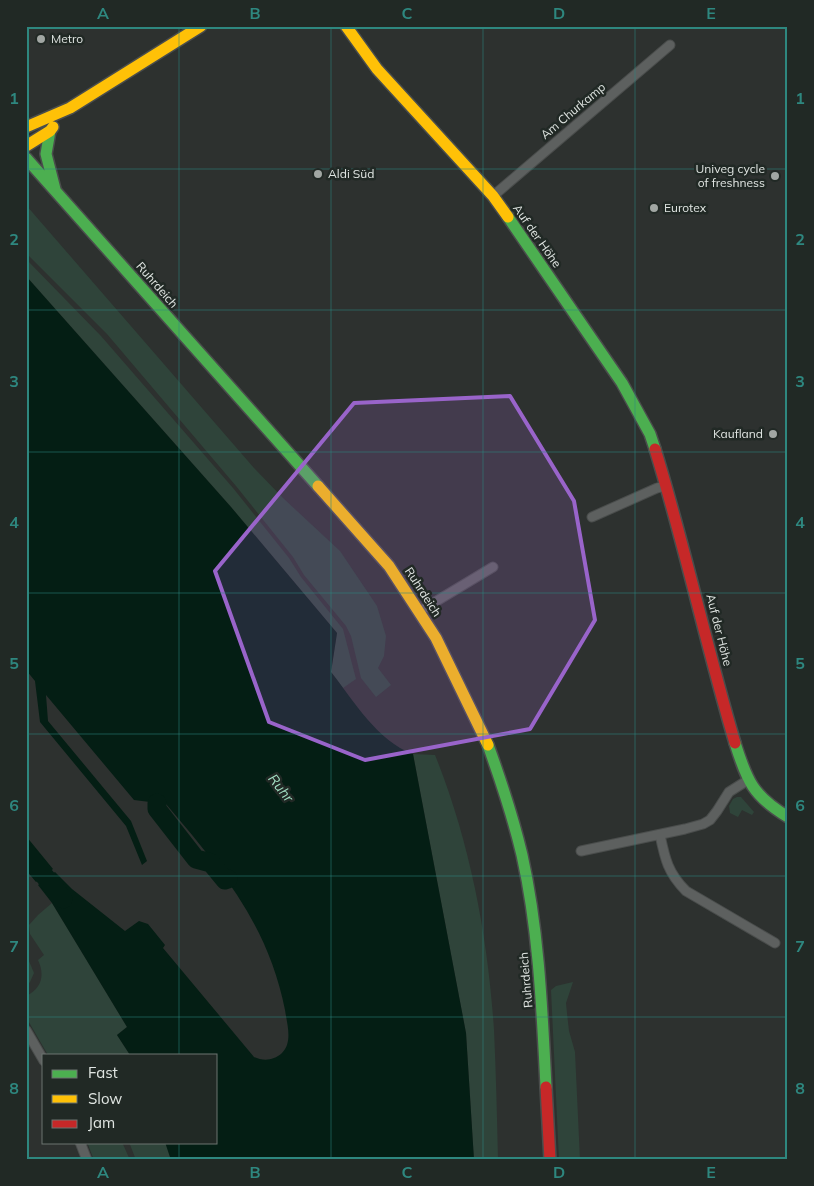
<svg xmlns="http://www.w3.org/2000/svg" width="814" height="1186" viewBox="0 0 814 1186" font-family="Mulish,sans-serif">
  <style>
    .green { fill: #2f443a }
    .water { fill: #041e14 }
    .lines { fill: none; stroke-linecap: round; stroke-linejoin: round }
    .river { stroke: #041e14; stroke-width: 19 }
    .street-casing { stroke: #4a4d4c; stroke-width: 11 }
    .fast-casing { stroke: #4a4d4c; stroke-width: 14 }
    .slow-casing { stroke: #4a4d4c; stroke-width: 14 }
    .jam-casing { stroke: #4a4d4c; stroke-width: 14 }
    .street { stroke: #5d605f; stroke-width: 9 }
    .fast { stroke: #4caf50; stroke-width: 11 }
    .slow { stroke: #ffc107; stroke-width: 11 }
    .jam { stroke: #c62828; stroke-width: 11 }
    .marked { fill: #9964ca; fill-opacity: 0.2; stroke: #9964ca; stroke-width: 4; stroke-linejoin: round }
    .grid { fill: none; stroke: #2e877f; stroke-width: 1; stroke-opacity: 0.55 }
    .poi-dot { fill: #a1a6a3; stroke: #212925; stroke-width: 2 }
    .labels { text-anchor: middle; stroke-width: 5; stroke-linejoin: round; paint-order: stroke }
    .poi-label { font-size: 12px; fill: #e0e5e2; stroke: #212925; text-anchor: start }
    .street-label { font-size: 12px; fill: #e0e5e2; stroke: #212925 }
    .water-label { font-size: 14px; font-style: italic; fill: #a2dfc3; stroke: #212925 }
    .neatline { fill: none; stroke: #2e877f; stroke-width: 2 }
    .grid-label { font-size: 16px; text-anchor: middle; font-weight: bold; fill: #2e877f }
  </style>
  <rect width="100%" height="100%" fill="#2d312f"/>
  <path class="green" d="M26,205L254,468L283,498L340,551L377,606L386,636L384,656L378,668L391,685L376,697L361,678L351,636L346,626L304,575L293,557L236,486L107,334L26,253Z
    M26,259L101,336L233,488L289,558L301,577L343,629L356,679L343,688L331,672L337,633L231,507L26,276Z
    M413,754L435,755C470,842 488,937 494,1030C496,1073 497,1117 498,1160H474L466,1033Z
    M737,797H741L754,812L752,815L742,810L738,817L730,813L729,806L733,799Z
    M52,903L127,1027L117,1035L130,1055H48L26,1017V996C42,988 45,975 38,960L44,955L30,934L29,925L38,915Z
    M26,954L34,973L30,982L26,986Z
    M573,982L566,1003L567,1013L569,1031L575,1052L580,1160H559L551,990L556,986Z
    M87,1142H122L130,1160H94Z
    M129,1142H165L171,1160H136Z"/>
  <path class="water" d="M26,276L231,507L337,633L331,672C354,701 377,741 413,754L466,1033L474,1160H171L165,1142H216V1055H130L117,1035L127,1027L52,903L38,885L55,872L72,889L125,931L139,921L148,924L165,945L163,948L254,1057C263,1061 273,1061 282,1053C293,1042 287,1024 285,1010C268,924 221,869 166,804L134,800L46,695L48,721L131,821L147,861L142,865L126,826L40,722L35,681L26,670Z
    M26,836L53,869L36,882L26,870Z"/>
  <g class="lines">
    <path class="river" d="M157,803V809L196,859L211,863L225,880L228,879
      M26,853L63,899"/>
    <defs>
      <path id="street" d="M493,196L670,45
        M592,517L657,488L666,486
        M420,611L493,567
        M660,835C665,859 668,873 686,891L775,943
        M581,851L685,829L703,824L710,820L717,811L729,792L748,780
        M26,1030L44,1061
        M80,1142L87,1160"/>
      <path id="fast" d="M50,131L46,154L55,189
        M26,158L318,486
        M508,217L622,383L650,434L655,449
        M735,743C747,781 753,796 788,817
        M488,745C501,781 513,817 522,855C539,931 542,1009 546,1087"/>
      <path id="slow" d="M346,26L377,69L493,196L508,217
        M26,127L70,108L201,26
        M26,146L50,131L53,127
        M318,486L389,566L436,638L488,745"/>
      <path id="jam" d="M655,449C685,546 706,646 735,743
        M546,1087L550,1160"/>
    </defs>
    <use href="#street" class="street-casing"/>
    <use href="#fast" class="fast-casing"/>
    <use href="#slow" class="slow-casing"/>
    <use href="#jam" class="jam-casing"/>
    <use href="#street" class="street"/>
    <use href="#fast" class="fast"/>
    <use href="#slow" class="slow"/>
    <use href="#jam" class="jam"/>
  </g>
  <path class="marked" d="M510,396L574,501L595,620L530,729L365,760L269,722L215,571L354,403Z"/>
  <path class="grid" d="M179,26V1055M331,26V1160M483,26V1160M635,26V1160M26,169H788M26,310H788M26,452H788M26,593H788M26,734H788M26,876H788M26,1017H788M179,1142V1160"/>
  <g class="poi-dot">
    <circle cx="41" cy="39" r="5"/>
    <circle cx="318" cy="174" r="5"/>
    <circle cx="775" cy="176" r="5"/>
    <circle cx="654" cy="208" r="5"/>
    <circle cx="773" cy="434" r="5"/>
  </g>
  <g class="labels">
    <g class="poi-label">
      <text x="51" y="43">Metro</text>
      <text x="765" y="173" text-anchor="end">Univeg cycle<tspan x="765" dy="14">of freshness</tspan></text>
      <text x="328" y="178">Aldi Süd</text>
      <text x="664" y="212">Eurotex</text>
      <text x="763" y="438" text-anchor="end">Kaufland</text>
    </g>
    <g class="street-label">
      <text transform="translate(573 111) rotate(-40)" y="4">Am Churkamp</text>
      <text transform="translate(537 236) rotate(55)" y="4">Auf der Höhe</text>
      <text transform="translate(157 285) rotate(49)" y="4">Ruhrdeich</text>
      <text transform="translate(423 592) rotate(57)" y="4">Ruhrdeich</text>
      <text transform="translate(719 630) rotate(76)" y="4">Auf der Höhe</text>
      <text transform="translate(526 980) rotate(-95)" y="4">Ruhrdeich</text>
    </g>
    <g class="water-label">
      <text transform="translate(281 788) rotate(52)" y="5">Ruhr</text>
    </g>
  </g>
  <rect width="814" height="1186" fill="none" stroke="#212925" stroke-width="55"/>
  <rect x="42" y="1054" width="175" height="90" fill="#212925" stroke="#6d7471"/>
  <rect x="52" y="1070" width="25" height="8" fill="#4caf50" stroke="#6d7471"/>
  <text x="88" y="1078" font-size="15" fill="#e0e5e2">Fast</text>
  <rect x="52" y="1095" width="25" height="8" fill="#ffc107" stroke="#6d7471"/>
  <text x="88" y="1104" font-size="15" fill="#e0e5e2">Slow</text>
  <rect x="52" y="1120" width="25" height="8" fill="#c62828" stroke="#6d7471"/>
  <text x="88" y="1128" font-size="15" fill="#e0e5e2">Jam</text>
  <rect x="28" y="28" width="758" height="1130" class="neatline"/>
  <g class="grid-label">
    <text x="103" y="19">A</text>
    <text x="255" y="19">B</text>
    <text x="407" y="19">C</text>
    <text x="559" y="19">D</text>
    <text x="711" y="19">E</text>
    <text x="14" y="104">1</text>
    <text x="800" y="104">1</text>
    <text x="14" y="245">2</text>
    <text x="800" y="245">2</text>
    <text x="14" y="387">3</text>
    <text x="800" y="387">3</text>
    <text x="14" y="528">4</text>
    <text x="800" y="528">4</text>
    <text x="14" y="669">5</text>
    <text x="800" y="669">5</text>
    <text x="14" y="811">6</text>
    <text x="800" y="811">6</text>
    <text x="14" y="952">7</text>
    <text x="800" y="952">7</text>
    <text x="14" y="1094">8</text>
    <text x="800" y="1094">8</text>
    <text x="103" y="1178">A</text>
    <text x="255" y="1178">B</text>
    <text x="407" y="1178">C</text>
    <text x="559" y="1178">D</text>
    <text x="711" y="1178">E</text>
  </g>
</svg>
